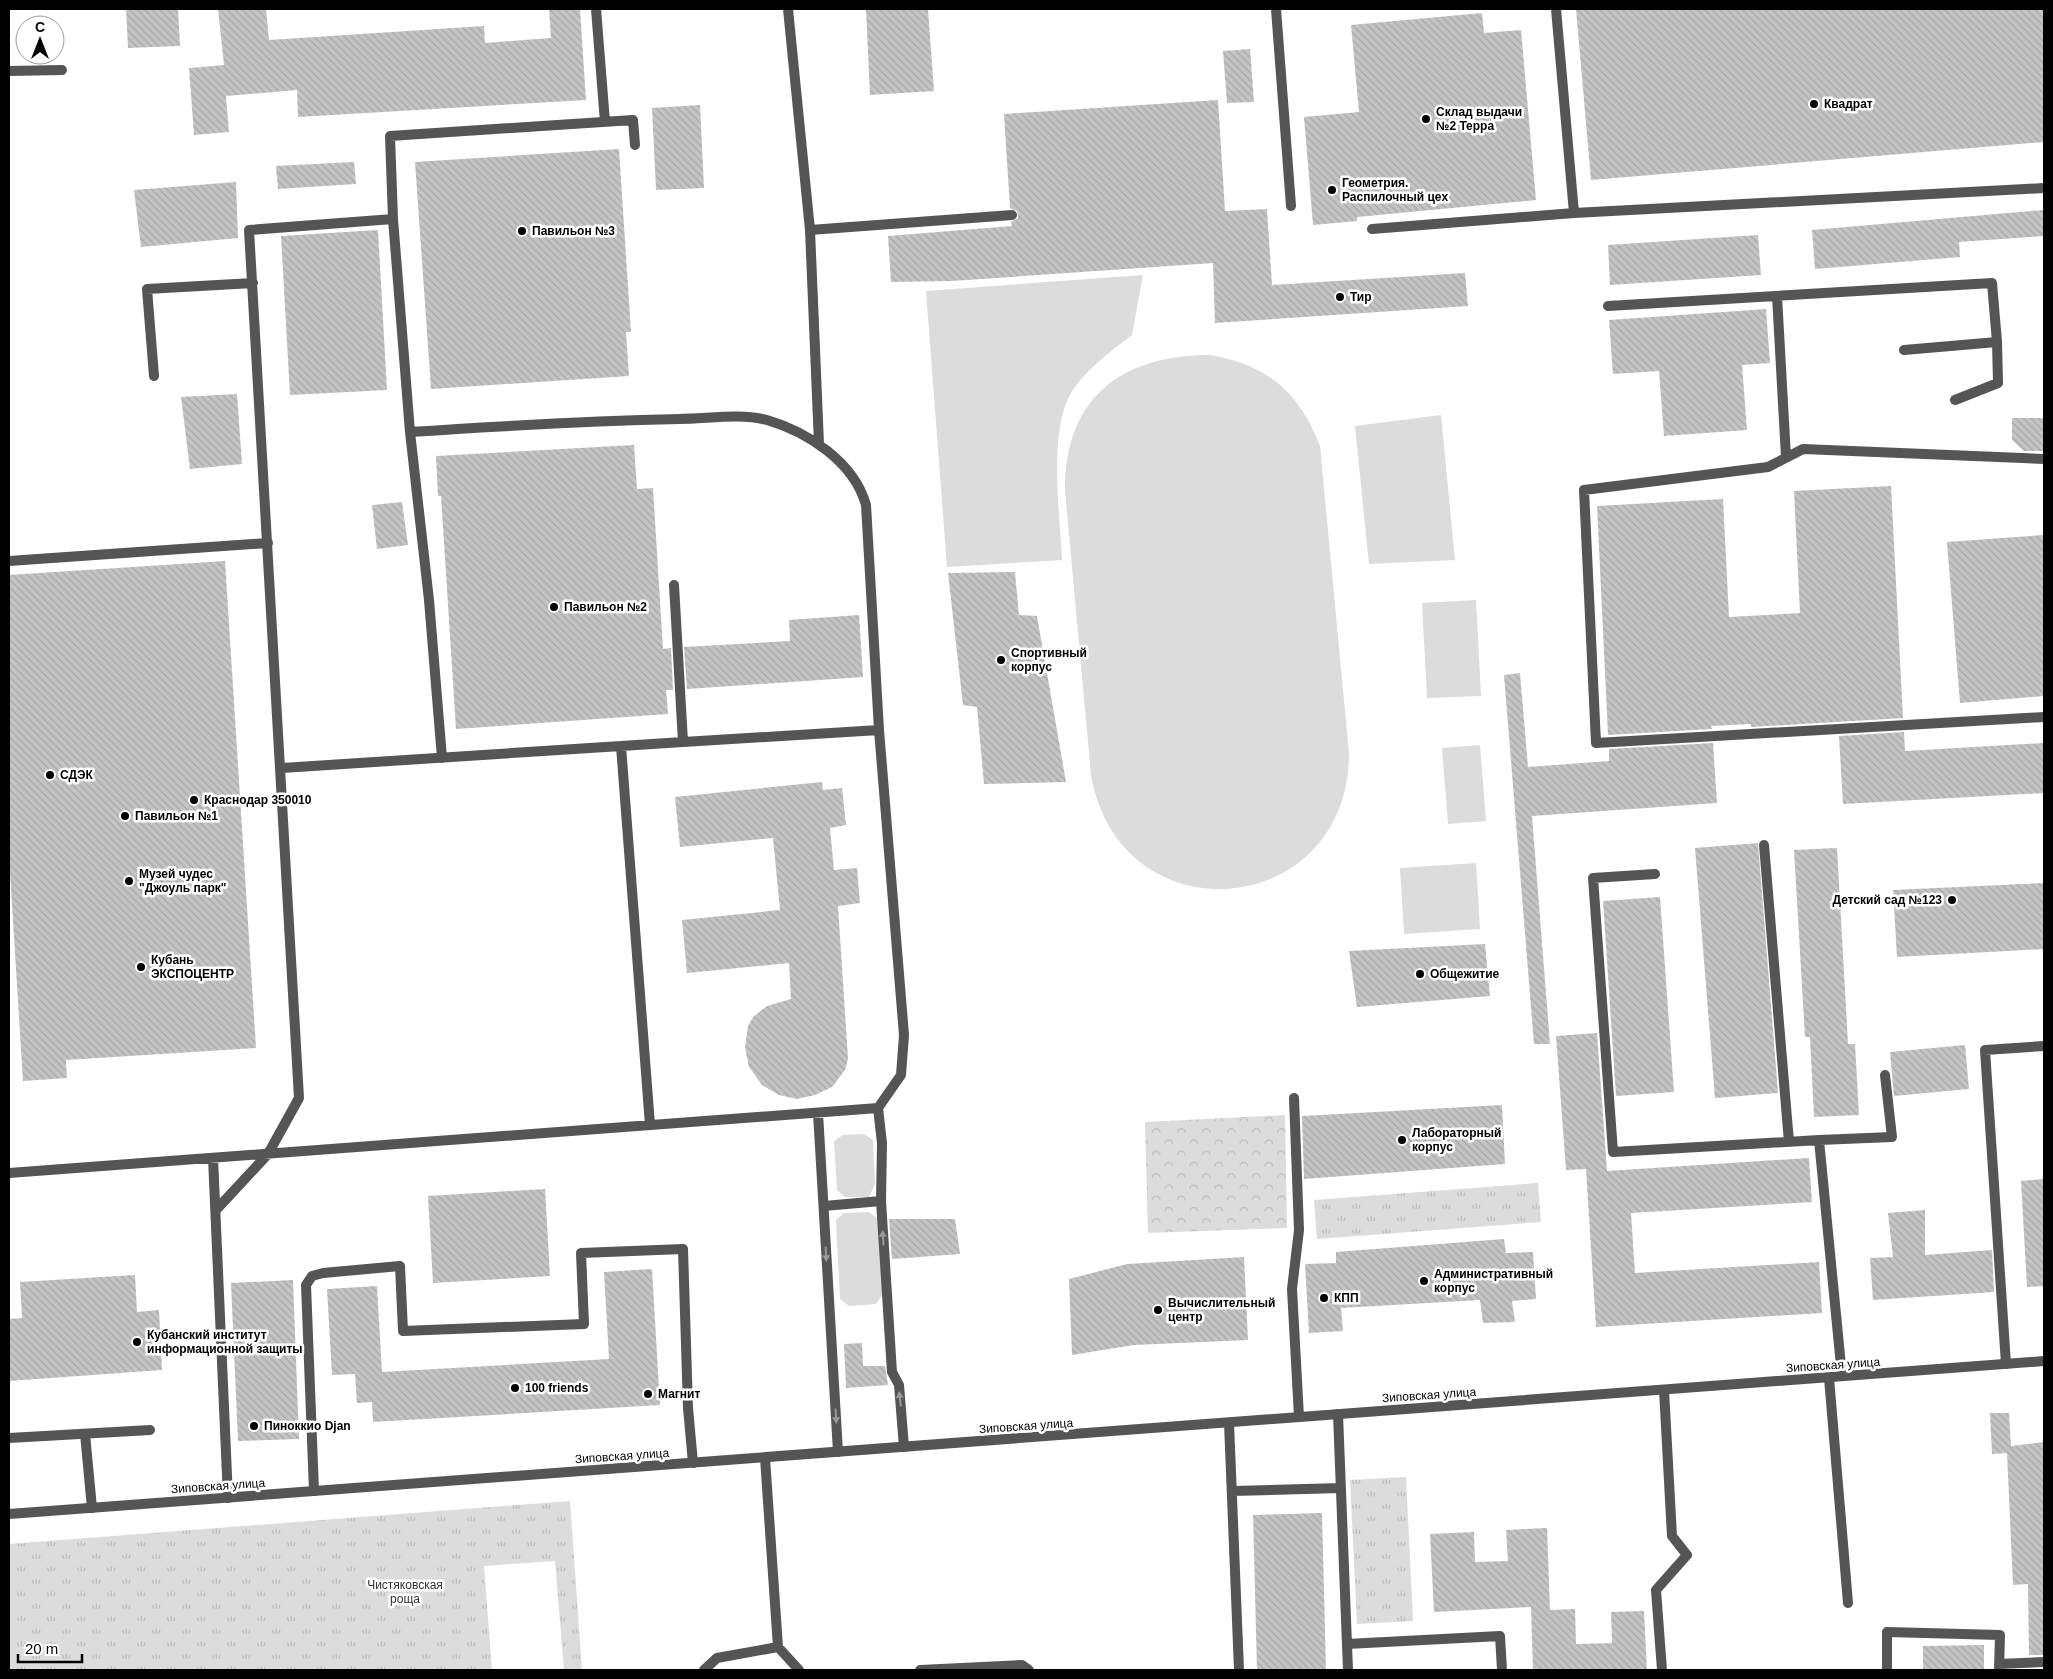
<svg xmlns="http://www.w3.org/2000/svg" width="2053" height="1679" viewBox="0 0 2053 1679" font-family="Helvetica,sans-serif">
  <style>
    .grass { fill: #dcdcdc }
    .forest { fill: url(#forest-crowns) }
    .park { fill: url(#park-tufts) }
    .building { fill: url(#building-back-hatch) }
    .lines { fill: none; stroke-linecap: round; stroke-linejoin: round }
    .service { stroke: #555; stroke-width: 10 }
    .tertiary { stroke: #555; stroke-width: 10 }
    .oneway { fill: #999 }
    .poi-dot { fill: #000; stroke: #fff; stroke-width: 2 }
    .labels { text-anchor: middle; stroke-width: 5; stroke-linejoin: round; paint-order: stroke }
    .poi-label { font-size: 12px; font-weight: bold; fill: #000; stroke: #fff; text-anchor: start }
    .street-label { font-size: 12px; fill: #000; stroke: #fff }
    .park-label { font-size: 12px; fill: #333; stroke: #fff }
  </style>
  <defs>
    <pattern id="forest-crowns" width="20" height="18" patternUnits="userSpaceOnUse" patternTransform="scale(1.25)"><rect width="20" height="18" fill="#dcdcdc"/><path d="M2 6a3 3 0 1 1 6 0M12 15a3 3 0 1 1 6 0" fill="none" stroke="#bbb"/></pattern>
    <pattern id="park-tufts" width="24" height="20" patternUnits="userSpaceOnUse" patternTransform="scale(1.25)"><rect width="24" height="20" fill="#dcdcdc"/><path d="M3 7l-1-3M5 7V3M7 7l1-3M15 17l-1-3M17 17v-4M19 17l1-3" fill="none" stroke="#bbb"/></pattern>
    <pattern id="building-back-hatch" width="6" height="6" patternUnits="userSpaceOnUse" patternTransform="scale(1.25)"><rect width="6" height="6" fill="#c4c4c4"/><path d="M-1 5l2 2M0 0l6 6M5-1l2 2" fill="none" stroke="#a7a7a7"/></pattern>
  </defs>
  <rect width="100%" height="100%" fill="#fff"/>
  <path class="grass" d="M1143,275L1132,335C1110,352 1086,369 1071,393C1048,433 1060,514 1062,560L947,567L926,291Z
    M1210,355C1268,365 1299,392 1320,446L1349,753C1349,920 1120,940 1091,775L1065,490C1065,397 1122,355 1210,355Z
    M1441,415L1455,560L1369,564L1355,426Z
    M1476,600L1481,696L1427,698L1422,603Z
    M1480,745L1486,821L1448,824L1442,748Z
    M1476,863L1480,929L1404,934L1400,868Z
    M864,1134L873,1140L875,1184L869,1197H845L837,1190L834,1141L843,1135Z
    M869,1212L878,1219L883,1294L876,1304L849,1306L840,1299L836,1220L844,1213Z"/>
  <path class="forest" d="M1285,1115L1287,1228L1148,1233L1145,1122Z"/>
  <path class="park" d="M1538,1183L1541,1222L1317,1239L1314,1200Z
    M1406,1477L1413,1621L1357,1624L1350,1480Z
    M570,1501L582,1670H564L555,1561L484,1566L492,1670H9V1544Z"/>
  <path class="building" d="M126,9H178L180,46L128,48Z
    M218,9H266L269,40L484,26L485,43L551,38L549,9H580L586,100L298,117L297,90L226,96L229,132L194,135L189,68L224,65Z
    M866,9H928L934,91L870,95Z
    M1576,9H2044V142L1591,180Z
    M1482,13L1484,33L1521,30L1536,200L1357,217V221L1313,225L1304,117L1359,112L1351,25Z
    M1250,49L1254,102L1227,103L1223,51Z
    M1218,100L1225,211L1267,209L1272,285L1465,273L1468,306L1215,323L1213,263L952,281L891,282L888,236L1012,226L1011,222L1018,218L1017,211L1010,208L1004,114Z
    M700,105L704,188L656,190L652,108Z
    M619,149L631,332H626L629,376L431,389L415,162Z
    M354,162L356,184L278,189L276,166Z
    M236,182L238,238L141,247L134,190Z
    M2044,210V236L1959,242L1960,257L1815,269L1812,230Z
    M378,230L387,390L290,395L281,236Z
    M1758,235L1761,275L1610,285L1608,245Z
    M1766,309L1770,363L1742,365L1747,430L1664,436L1659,371L1613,374L1609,320Z
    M237,394L242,464L190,469L181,397Z
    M2012,418H2044V451H2024L2012,440Z
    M634,445L637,489L653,488L663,649L671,648L673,690H666L668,714L456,729L441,496H438L436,456Z
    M1891,486L1903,718L1751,727V724L1711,726L1712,729L1608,735L1597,506L1723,499L1729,617L1800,613L1794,491Z
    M402,502L408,545L377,549L372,505Z
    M2044,535V696L1960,703L1947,542Z
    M225,561L256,1048L66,1060L67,1078L23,1081L9,857V575Z
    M1015,572L1019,615L1037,616L1066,782L984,784L977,707L963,705L948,573Z
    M859,615L863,677L687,689L684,647L790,641L789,620Z
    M1520,673L1528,767L1609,761V749L1713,743L1717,803L1532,816L1550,1044H1534L1504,675Z
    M1904,732L1905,751L2044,743V793L1843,804L1839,736Z
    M822,782L823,790L842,788L846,825L830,828L834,870L857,868L860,903L838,906L848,1059L845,1070L832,1087L815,1095L797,1099L779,1095L762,1085L749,1067L745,1047L748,1026L753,1017L767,1006L791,999L789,963L687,973L682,920L780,910L773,838L680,847L675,797Z
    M1758,843L1778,1093L1715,1098L1695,848Z
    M1837,848L1848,1044H1855L1859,1115L1814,1117L1810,1037H1805L1794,850Z
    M2044,883V949L1897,957L1893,890Z
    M1660,897L1674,1092L1616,1096L1603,901Z
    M1485,944L1490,996L1357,1007L1349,951Z
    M1597,1033L1607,1171L1809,1158L1812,1202L1631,1213L1635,1273L1819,1262L1822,1313L1596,1327L1586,1169L1566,1170L1556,1036Z
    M1965,1045L1969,1089L1894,1096L1890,1052Z
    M1502,1105L1505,1164L1304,1179L1302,1116Z
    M2044,1179V1286L2027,1287L2021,1181Z
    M545,1189L550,1276L433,1283L428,1196Z
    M1925,1210V1255L1992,1250L1994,1292L1873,1300L1870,1258L1893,1257L1888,1213Z
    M889,1219H955L960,1254L892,1259Z
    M1504,1239L1506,1253L1533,1252L1536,1299L1512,1301L1515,1322L1483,1323L1480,1300L1341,1308L1343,1331L1309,1333L1305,1264L1336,1263V1252Z
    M1244,1257L1248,1340L1134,1345L1072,1355L1069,1279L1127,1264Z
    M652,1269L660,1405L373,1422L372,1402L357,1403L355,1374L332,1375L327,1289L377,1286L382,1372L609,1359L604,1272Z
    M135,1275L137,1312L159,1310L162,1370L9,1381V1319L22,1318L20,1282Z
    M293,1280L299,1439L238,1441L231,1283Z
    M862,1343L863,1366H885L888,1385L846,1388L844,1344Z
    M1990,1413H2009L2011,1446L2044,1442V1655H2029L2028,1584L2013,1585L2007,1453L1992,1454Z
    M1322,1513L1326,1670H1257L1253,1515Z
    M1547,1528L1550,1610L1575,1609L1576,1644L1612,1643L1611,1612L1644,1611L1647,1670H1533L1531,1607L1434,1612L1430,1534L1474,1532L1475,1562L1508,1561L1506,1530Z
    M1984,1645V1670H1923V1646Z"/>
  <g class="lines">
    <path class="service" d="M596,9L605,122
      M788,9L810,230L819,444
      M1276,9L1291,206
      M1556,9L1574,213L2044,188
      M9,71L62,70
      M393,219L410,432C500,426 590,421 679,419C707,419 740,413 767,420C808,432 854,462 866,505L879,730L904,1035L901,1075L878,1108L882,1143L881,1201L892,1372L899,1385L904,1447
      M1372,229L1574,213
      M810,230L1012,215
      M1777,296L1786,457
      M1608,306L1992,283L1997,342L1904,350
      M154,376L147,289L253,283
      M1955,400L1998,383L1997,342
      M410,432L429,600L442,758
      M2044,459L1803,449L1768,467L1584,490L1596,743L2044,717
      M9,561L268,543
      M683,742L879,730
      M282,768L621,746
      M1764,845L1789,1142
      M1655,874L1593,878L1613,1152L1819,1140L1842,1376
      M1294,1098L1299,1230L1292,1289L1299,1417
      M818,1113L838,1452
      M650,1125L621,746L683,742L674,585
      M1819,1140L1892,1137L1885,1075
      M213,1158L228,1498
      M9,1173L878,1108
      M824,1206L881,1201
      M216,1210L268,1154L299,1098L249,230L393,219L390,136L633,120L635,145
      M2006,1364L1985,1050L2044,1046
      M1829,1378L1848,1603
      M1338,1414L1348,1670
      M1229,1423L1239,1670
      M85,1434L92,1508
      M9,1438L150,1430
      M765,1458L778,1647L799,1670
      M314,1491L306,1285L312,1276L323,1273L400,1266L403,1331L584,1324L581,1253L683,1249L688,1408L693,1463
      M1232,1491L1341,1488
      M1347,1644L1500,1636L1502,1670
      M1999,1664L2044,1662
      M704,1670L717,1658L778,1647
      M920,1670L1022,1665L1029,1670
      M1662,1670L1656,1590L1687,1555L1672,1536L1664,1390
      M1887,1670V1632L2000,1635L1999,1670"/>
    <path class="tertiary" d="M9,1514L2044,1361"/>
  </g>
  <defs><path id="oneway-solid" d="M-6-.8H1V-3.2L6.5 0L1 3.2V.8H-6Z" transform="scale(1.25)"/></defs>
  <g class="oneway">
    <use href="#oneway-solid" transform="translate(883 1238) rotate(-94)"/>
    <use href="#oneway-solid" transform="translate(826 1254) rotate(87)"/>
    <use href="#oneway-solid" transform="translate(900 1399) rotate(-96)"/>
    <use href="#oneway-solid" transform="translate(836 1416) rotate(87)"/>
  </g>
  <g class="poi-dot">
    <circle cx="1814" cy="104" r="5"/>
    <circle cx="1426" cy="119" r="5"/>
    <circle cx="1332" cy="190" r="5"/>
    <circle cx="522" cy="231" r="5"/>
    <circle cx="1340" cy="297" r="5"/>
    <circle cx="554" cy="607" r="5"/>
    <circle cx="1001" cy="660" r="5"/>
    <circle cx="50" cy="775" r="5"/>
    <circle cx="194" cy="800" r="5"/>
    <circle cx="125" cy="816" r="5"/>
    <circle cx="129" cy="881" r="5"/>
    <circle cx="1952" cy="900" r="5"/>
    <circle cx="141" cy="967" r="5"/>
    <circle cx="1420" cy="974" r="5"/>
    <circle cx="1402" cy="1140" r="5"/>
    <circle cx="1424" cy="1281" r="5"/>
    <circle cx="1324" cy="1298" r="5"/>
    <circle cx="1158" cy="1310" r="5"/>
    <circle cx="137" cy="1342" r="5"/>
    <circle cx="515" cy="1388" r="5"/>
    <circle cx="648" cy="1394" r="5"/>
    <circle cx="254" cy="1426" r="5"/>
  </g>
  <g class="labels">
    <g class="poi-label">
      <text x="1824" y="108">Квадрат</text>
      <text x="1436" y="116">Склад выдачи<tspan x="1436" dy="14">№2 Терра</tspan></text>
      <text x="1342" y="187">Геометрия.<tspan x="1342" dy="14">Распилочный цех</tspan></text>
      <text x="532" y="235">Павильон №3</text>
      <text x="1350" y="301">Тир</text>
      <text x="564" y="611">Павильон №2</text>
      <text x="1011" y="657">Спортивный<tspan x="1011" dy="14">корпус</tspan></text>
      <text x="60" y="779">СДЭК</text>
      <text x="204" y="804">Краснодар 350010</text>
      <text x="135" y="820">Павильон №1</text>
      <text x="139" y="878">Музей чудес<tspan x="139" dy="14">"Джоуль парк"</tspan></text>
      <text x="1942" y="904" text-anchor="end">Детский сад №123</text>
      <text x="151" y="964">Кубань<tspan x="151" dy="14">ЭКСПОЦЕНТР</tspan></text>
      <text x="1430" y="978">Общежитие</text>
      <text x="1412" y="1137">Лабораторный<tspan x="1412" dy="14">корпус</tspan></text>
      <text x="1434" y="1278">Административный<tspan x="1434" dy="14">корпус</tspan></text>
      <text x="1334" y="1302">КПП</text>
      <text x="1168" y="1307">Вычислительный<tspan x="1168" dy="14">центр</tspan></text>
      <text x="147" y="1339">Кубанский институт<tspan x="147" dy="14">информационной защиты</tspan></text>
      <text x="525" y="1392">100 friends</text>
      <text x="658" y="1398">Магнит</text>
      <text x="264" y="1430">Пиноккио Djan</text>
    </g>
    <g class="street-label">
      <text transform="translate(1833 1365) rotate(-4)" y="4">Зиповская улица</text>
      <text transform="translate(1429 1395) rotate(-4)" y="4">Зиповская улица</text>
      <text transform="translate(1026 1426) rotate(-4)" y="4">Зиповская улица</text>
      <text transform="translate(622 1456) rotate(-4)" y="4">Зиповская улица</text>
      <text transform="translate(218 1486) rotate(-4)" y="4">Зиповская улица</text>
    </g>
    <g class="park-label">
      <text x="405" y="1589">Чистяковская<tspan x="405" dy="14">роща</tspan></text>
    </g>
  </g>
  <rect width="2053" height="1679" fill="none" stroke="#000000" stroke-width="20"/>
  <g transform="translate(40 40)"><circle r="24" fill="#ffffff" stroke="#999999"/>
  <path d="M0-4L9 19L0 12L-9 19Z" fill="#000000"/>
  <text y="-8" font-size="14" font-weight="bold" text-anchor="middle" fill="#000000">С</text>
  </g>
  <path d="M18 1654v8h64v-8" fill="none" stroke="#000000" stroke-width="2.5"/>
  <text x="25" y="1654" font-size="15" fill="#000000" stroke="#ffffff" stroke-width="4" paint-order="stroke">20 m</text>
</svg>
